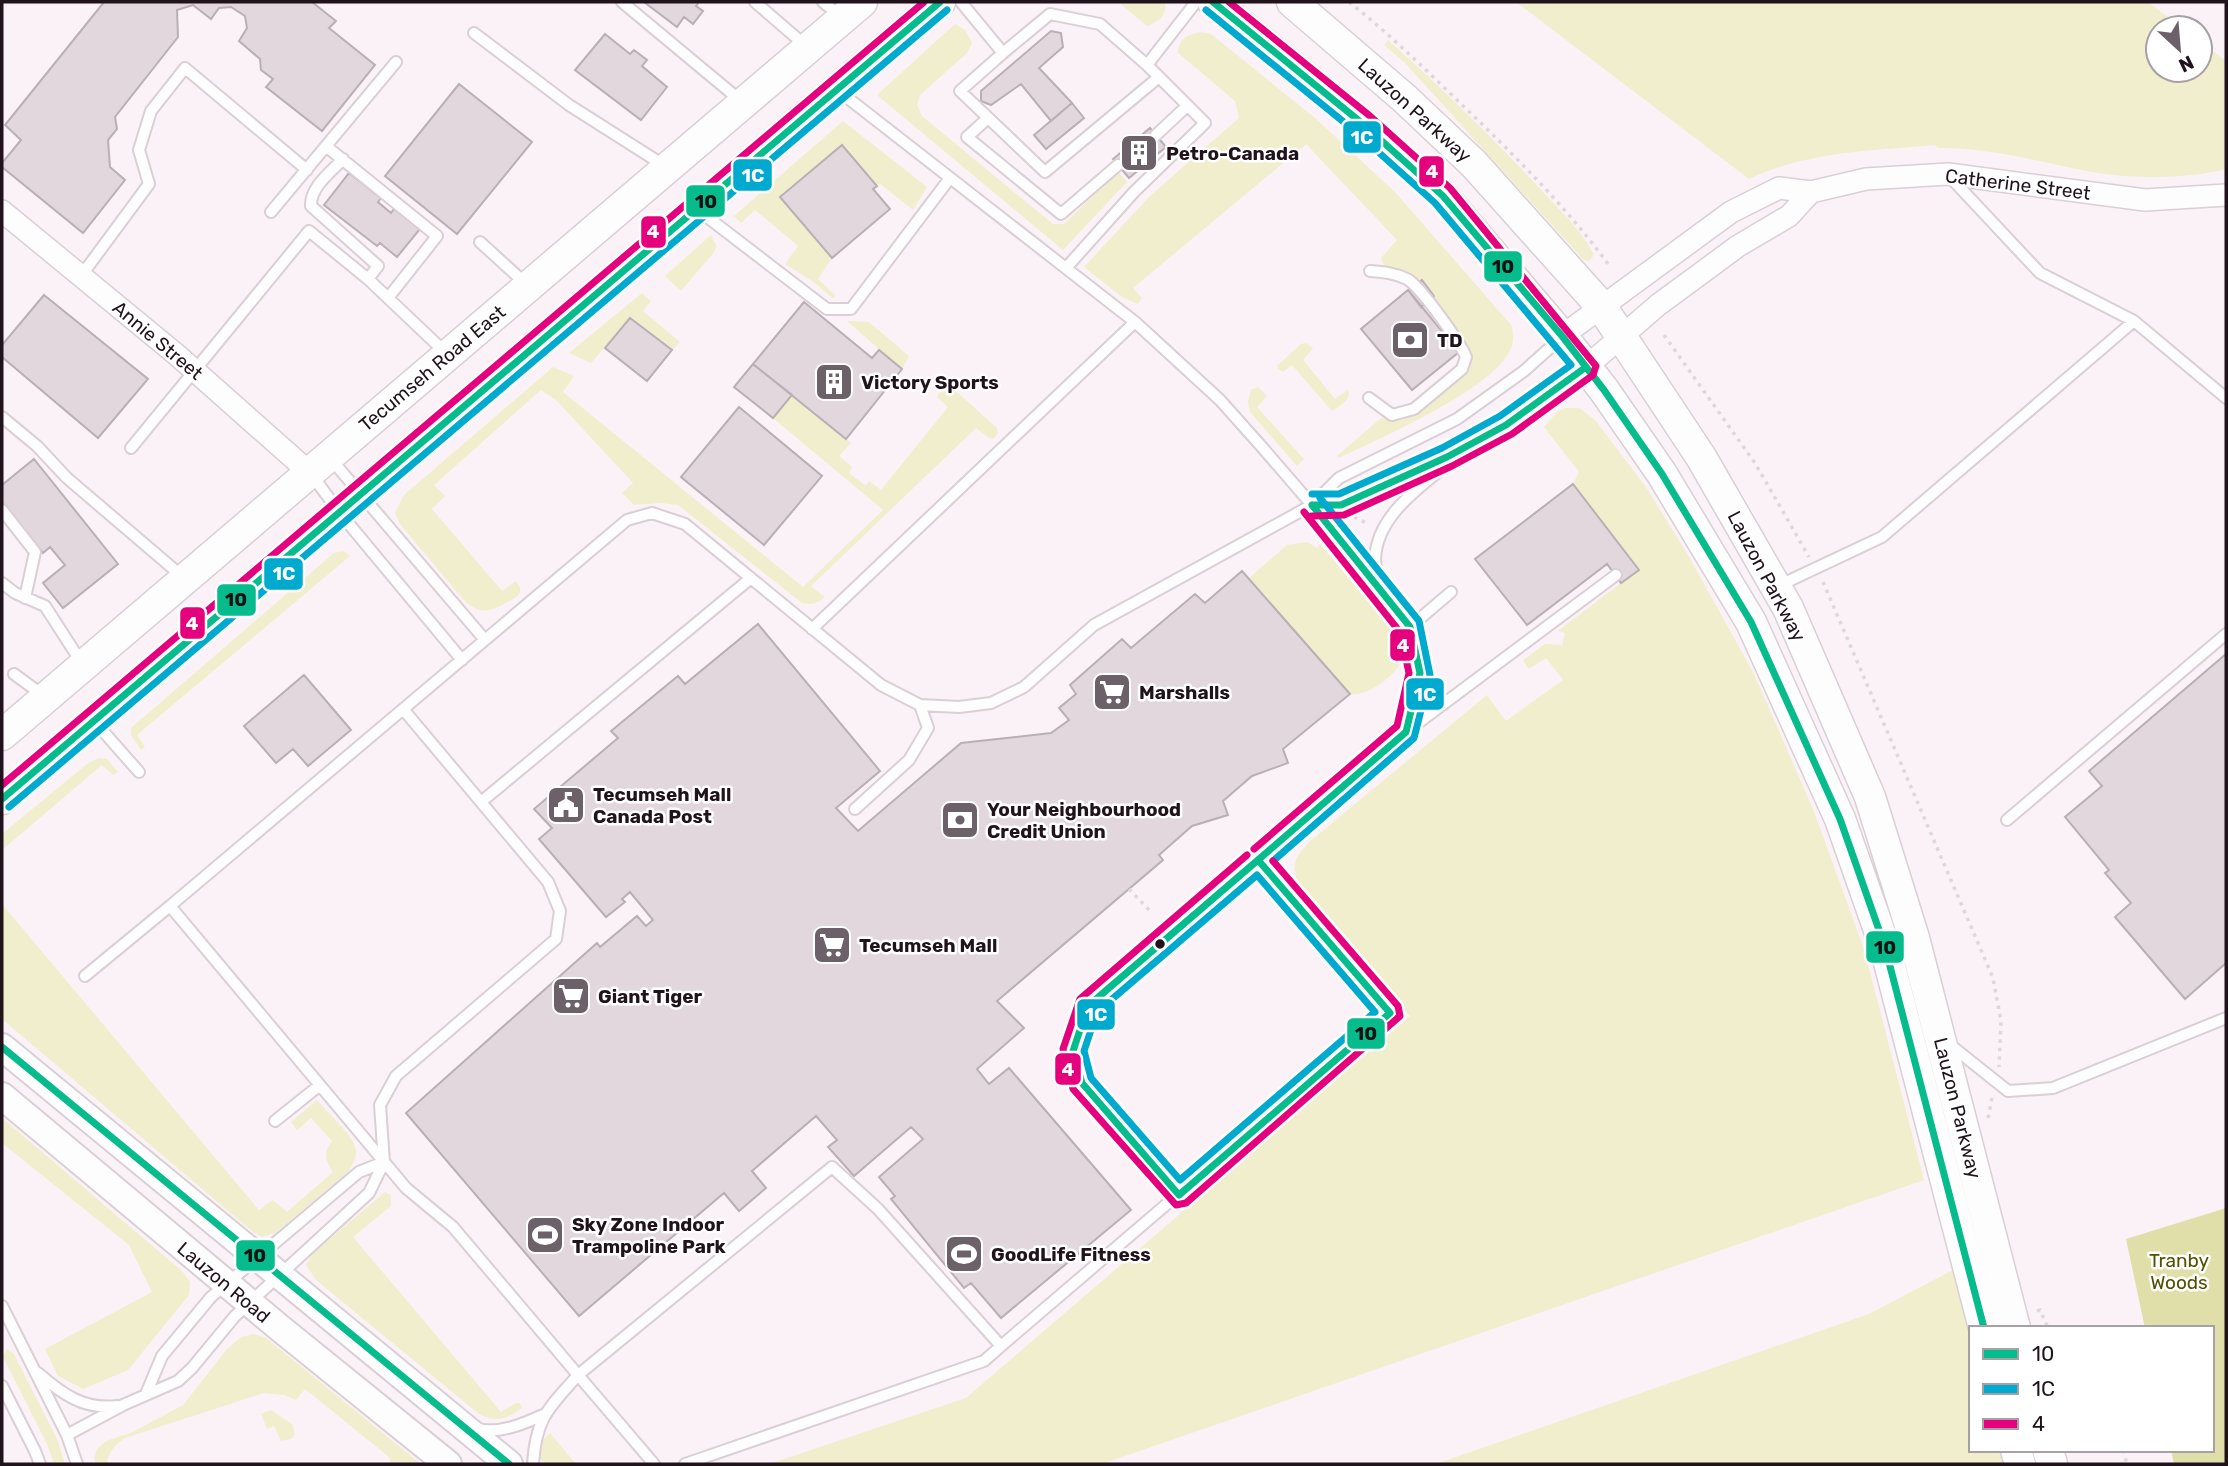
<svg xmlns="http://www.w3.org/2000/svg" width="2228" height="1466" viewBox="0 0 2228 1466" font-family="Rubik,sans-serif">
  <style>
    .green { fill: #f0eecc }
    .forest { fill: #e0dea9 }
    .building { fill: #e1d7dd; stroke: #b9afb5; stroke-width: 2 }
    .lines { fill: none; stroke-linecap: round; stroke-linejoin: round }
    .service-casing { stroke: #d9cfd5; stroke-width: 14 }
    .minor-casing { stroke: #d9cfd5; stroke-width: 24 }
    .tertiary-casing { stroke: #d9cfd5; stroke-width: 30 }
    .secondary-casing { stroke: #d9cfd5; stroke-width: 33 }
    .path { stroke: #dbd9db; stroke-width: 3.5; stroke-dasharray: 3.5 5; stroke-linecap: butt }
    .service { stroke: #fefdfe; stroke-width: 10 }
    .minor { stroke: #fefdfe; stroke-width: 21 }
    .tertiary { stroke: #fefdfe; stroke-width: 26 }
    .secondary { stroke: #fefdfe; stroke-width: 30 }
    .bus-1-casing { stroke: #fff; stroke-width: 12 }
    .bus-2-casing { stroke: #fff; stroke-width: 12 }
    .bus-3-casing { stroke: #fff; stroke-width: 12 }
    .bus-1 { stroke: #06bc8d; stroke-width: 7 }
    .bus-2 { stroke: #00a9ce; stroke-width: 7 }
    .bus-3 { stroke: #e5007d; stroke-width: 7 }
    .bus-dot { fill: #20131b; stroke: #fff; stroke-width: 2.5 }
    .labels { text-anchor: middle; stroke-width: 5; stroke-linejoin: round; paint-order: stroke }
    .street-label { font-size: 19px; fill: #20131b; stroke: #fff }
    .poi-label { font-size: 19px; font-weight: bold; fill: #20131b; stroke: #fff; text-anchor: start }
    .park-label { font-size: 19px; fill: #515100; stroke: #fff }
    .line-badge { stroke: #fff; stroke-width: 2.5 }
    .badge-label { font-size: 19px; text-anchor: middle; font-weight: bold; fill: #fff }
    .pale-badge-label { font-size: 19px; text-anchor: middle; font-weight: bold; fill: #111 }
  </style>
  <rect width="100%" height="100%" fill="#faf2f7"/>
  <path class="green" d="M1118,2H1165C1167,16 1159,22 1147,26Z
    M1516,2H2148L2182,28H2158V70H2200V41L2226,61V169C2188,179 2132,179 2092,172C2038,162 1995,148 1938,148L1935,145C1871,151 1808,151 1749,179Z
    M955,24L965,30L972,43L967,53L920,95L917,105L922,116L1053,224H1064L1118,172L1127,182L1063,250L877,95Z
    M1202,32L1211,34L1315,118L1395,192L1512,326C1513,334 1514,341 1511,348C1495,389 1380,438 1339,458L1337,456L1381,418L1403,420L1414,415L1465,373L1472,356L1469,347L1413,274L1401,269L1385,268L1381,258L1397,240L1306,144L1133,288L1142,298L1138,304L1122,297L1084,267L1150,196L1239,118L1235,101L1178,53C1179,38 1188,34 1202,32Z
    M1388,40C1442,88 1494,139 1543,192C1561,211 1583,232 1594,255L1589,261L1584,260L1405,63L1384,45Z
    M843,121L927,187L913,210L879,183L877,186L842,145L781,196L832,258L818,279L836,296L832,298L815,283L785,264L798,246L755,210L741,223L734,216Z
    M711,235L716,245L715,251L681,291L665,276Z
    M642,293L651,301L643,311L680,342L672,350L630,318L591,363L569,353Z
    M847,321L869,322L909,356L902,369Z
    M1306,343L1313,348L1303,360L1335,399L1348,390C1352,400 1339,406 1332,411L1292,365L1283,372L1278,369L1277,366L1301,344Z
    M553,367L574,376L563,392L803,587L883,510L773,418L792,395L851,443L839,456L852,467L849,473L866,486L869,481L881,490L948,407L937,397L939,393L950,390L957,392L997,428L998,433L993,439L989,438L976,428L811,586L825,597C817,604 812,605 802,603L678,505L661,503L634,505L622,493L633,483L556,400L541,390L434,485L445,496L432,509L502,591L516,581C518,585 521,587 520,592C519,597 511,600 507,602C488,614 477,614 462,598L400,524L395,513L404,495Z
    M1258,387L1267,396L1257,407L1304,459L1297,466L1250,412L1248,402L1251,390Z
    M1566,408H1579L1595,420L1646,487L1688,555L1754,674L1813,809L1864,949L1924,1180L1102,1464H769L966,1398L1410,1016L1297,883C1292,861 1295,858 1309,842L1487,695L1506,721L1563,680L1546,658L1529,669L1523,660L1545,644L1562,645L1565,633L1558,631L1638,570L1573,484L1579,472L1544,427L1557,412Z
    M1307,542L1317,548L1320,544L1400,639C1403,648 1404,659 1398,667C1389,680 1365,697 1350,694L1249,578L1287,545Z
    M344,551L350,556L137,735L145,747L141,750L131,735V728L334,553Z
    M98,758L107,759L118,772L113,775L102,765L2,850V834L87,764Z
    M2,904L259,1210L273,1200L287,1212L333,1172C325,1160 323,1153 332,1141L311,1118L297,1130L291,1122L317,1100C327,1112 354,1136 356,1150C357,1159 352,1165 348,1172L275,1233L262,1237L253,1232L2,1019Z
    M2,1118L182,1271L190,1282L189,1295L128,1370L83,1389L58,1376L45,1349L152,1292L129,1245L2,1143Z
    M385,1192L391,1195V1206L353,1237L501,1412L516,1403H520L522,1408C506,1419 497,1423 479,1414L316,1280L306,1265L312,1254Z
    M1953,1270L1971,1337V1450H2001L2005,1464H1436L1869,1314Z
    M254,1334L266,1338L421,1464H391L389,1457L305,1389L296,1400L284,1395L264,1393L125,1438C115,1445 108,1452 107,1464H96L94,1458L97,1449L106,1441L133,1432L183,1405L227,1349L241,1337Z
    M7,1349L14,1354L58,1441L65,1464H54L47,1444L3,1357Z
    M271,1410L293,1425L295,1435L291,1439L281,1441L274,1426L267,1429L261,1414Z
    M550,1433L576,1464H545L537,1456L538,1445Z"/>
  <path class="forest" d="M2226,1208V1464H2174L2171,1450H2212V1328H2145L2126,1239Z"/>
  <path class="building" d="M104,2H312L336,21L329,28L375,65L322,131L266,87L273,79L261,70L260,59L239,41L247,28L245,16L231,7L219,8L211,19L193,5L177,10L178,37L115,117L117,129L108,140L110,167L125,180L83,233L2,167V163L21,140L5,125Z
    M644,2H699L696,6L703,11L693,24L684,17L677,27Z
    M1051,31L1061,33L1063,47L1039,68L1072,103L1051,121L1021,84L991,105L981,101V91Z
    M605,34L630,54L634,50L647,60L642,66L667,87L641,120L575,70Z
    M459,84L532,142L457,234L385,176Z
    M1072,103L1084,118L1046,149L1034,135Z
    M1150,128L1166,147L1129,178L1113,159Z
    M842,145L877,186L873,189L890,209L832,258L780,197Z
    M349,173L381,198L378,202L391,213L394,209L420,229L397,257L380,243L377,246L324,205Z
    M1422,280L1434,296L1421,307L1408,290Z
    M1408,290L1459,352L1412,390L1361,329Z
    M44,295L148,379L98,438L2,357V345Z
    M804,302L872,358L879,350L902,369L846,439L753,364Z
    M630,318L672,350L647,381L605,348Z
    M753,364L792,395L773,418L734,387Z
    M739,407L822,476L764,545L681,477Z
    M34,459L118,564L63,608L43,583L65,565L50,547L43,553L2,503V485Z
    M1573,484L1639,570L1621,583L1607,564L1527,625L1475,559Z
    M1242,571L1350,694L1283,749L1288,763L1252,776L1223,801L1228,815L1192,826L1159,855L1163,860L997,1001L1024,1028L977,1069L989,1084L1009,1068L1131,1210L1001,1318L971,1283L964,1288L891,1199L895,1196L879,1177L923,1139L911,1127L854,1176L828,1147L837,1140L816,1116L752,1171L766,1188L739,1211L724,1193L579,1316L406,1113L597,943L600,947L637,916L646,926L653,920L630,892L622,899L625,902L606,917L539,839L552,828L534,809L618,738L611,731L678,676L685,684L758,624L880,771L836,808L858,831L961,743L1051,733L1069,720L1059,708L1076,694L1070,685L1122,639L1131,648L1195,594L1205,603Z
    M2226,654V963L2185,999L2115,917L2131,903L2105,873L2109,870L2065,817L2102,786L2089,771Z
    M304,675L351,730L308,766L293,749L276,763L244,726Z"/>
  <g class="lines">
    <defs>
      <path id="service" d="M622,2L741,101
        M755,2L806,46
        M823,2L840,16
        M961,2L1003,53L1050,14L1100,24L1147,65
        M474,33L569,105L665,166
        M1003,53L960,91L1045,172L1159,77
        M840,92L1135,322L1220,400L1261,446L1312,505L1410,627L1420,673L1406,732
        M988,118L967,137L1061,214L1118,165
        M1156,135L1187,106
        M327,147L437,236L388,298
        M343,159C331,172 310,187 311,206L378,266L368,279
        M1950,177L2040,273L2134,321L2226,398
        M698,210L827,309H851L950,178
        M271,212L396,62
        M480,242L526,284
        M1066,268L1134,192L1205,123L1147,65L1196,2
        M81,276L149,184L139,150L151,111L185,68L307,170
        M1369,398L1392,415L1414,409L1462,369L1466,357C1460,342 1420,286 1407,279C1395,273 1383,272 1370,271
        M2,417L37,446L67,478L183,577
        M131,448L309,231L368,279L447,354
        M330,458L485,640
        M312,475L339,512L462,660
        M1312,505H1341L1447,457L1506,425L1584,369
        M2,510L35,552L25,598
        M2,583L15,593L45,606L83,665
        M1776,587L1882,537L2134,321
        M1385,592C1382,583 1375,570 1375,560C1376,513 1426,483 1459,455
        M1410,627L1451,592
        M812,629L1135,322
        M14,674L44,696
        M95,722L139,772
        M481,802L751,578
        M855,809L909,760L928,728L920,705
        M2007,820L2226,634
        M1257,859L1390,1013L1001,1346L878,1209L832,1167L578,1375L453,1227L406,1188L170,906L627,520L652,513L685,524L881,685L920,705L959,707L991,703L1024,687L1094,625L1312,505L1339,478L1457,419L1524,371L1562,337
        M85,976L170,906
        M1949,1044L2008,1091L2053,1088L2226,1018
        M275,1121L320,1085
        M1179,1195L1082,1083L1073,1051L1088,1006L1406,732L1616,575
        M2,1306L67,1435L77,1464
        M38,1373C62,1394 84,1410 117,1406
        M2,1386L35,1451L40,1464
        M146,1394L162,1356L211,1297L359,1172L384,1162
        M478,1429C500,1434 523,1424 543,1415
        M67,1435L123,1405L178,1381L192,1368L235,1316L369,1193L384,1162L380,1105L396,1076L556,939L560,911L548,882L403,709
        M533,1464C536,1417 549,1408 578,1375L654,1464
        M685,1464L984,1361L1001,1346"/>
      <path id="minor" d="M2,211L177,355L310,473
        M1562,336L1731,212L1779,188L1811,192L1866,179L1948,174L2145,200L2226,195
        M1586,367L1658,305L1738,246L1789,216L1811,192"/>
      <path id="tertiary" d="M2,1047L509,1464
        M2,1096L281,1329L448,1464"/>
      <path id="secondary" d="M1213,2L1363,124L1443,196L1562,336L1604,390L1662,474L1751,622L1840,819L1885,947L1984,1328
        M1292,2L1404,98L1474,164L1601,306L1701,457L1788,608L1870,797L1914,938L2015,1328
        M2,735L862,2
        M2,799L940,2
        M2016,1450L2020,1464
        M2048,1450L2052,1464"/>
    </defs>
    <use href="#service" class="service-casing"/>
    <use href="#minor" class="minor-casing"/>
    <use href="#tertiary" class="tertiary-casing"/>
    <use href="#secondary" class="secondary-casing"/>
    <path class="path" d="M1349,2C1387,32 1421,65 1456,99C1511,152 1567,207 1611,268
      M1664,335L1755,463L1809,557
      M1354,517L1369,524
      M1823,582L1993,978L2001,1021L1999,1067
      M1129,889L1150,911
      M1988,1118L1992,1098
      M2037,1311L2040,1310L2048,1328
      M2123,1450L2127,1464"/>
    <use href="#service" class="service"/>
    <use href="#minor" class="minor"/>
    <use href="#tertiary" class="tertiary"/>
    <use href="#secondary" class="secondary"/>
    <defs>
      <path id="bus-1" d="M1213,2L1363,124L1443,196L1562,336L1604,390L1662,474L1751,622L1840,819L1885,947L1984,1328
        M1312,505H1341L1447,457L1506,425L1586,367
        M2,799L940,2
        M1258,860L1390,1013L1179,1195L1082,1083L1073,1051L1088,1006Z
        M1258,860L1406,732L1420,673L1410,627L1312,505
        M2,1047L509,1464"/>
      <path id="bus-2" d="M1206,10L1356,132L1435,203L1571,365L1500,416L1442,448L1339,494H1312
        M9,807L947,10
        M1273,861L1414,738L1430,675L1419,621L1320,498
        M1257,875L1375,1012L1180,1180L1091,1078L1084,1051L1097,1012Z"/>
      <path id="bus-3" d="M1229,2L1370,116L1450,188L1596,366L1593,375L1512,434L1452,466L1344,515L1312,516
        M2,785L924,2
        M1254,849L1397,726L1409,673L1400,632L1304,512
        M1247,855L1080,999L1063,1049L1073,1089L1176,1205L1186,1203L1400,1016L1398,1006L1273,861"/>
    </defs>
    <use href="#bus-1" class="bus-1-casing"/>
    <use href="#bus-2" class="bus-2-casing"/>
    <use href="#bus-3" class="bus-3-casing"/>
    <use href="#bus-1" class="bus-1"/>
    <use href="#bus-2" class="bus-2"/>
    <use href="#bus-3" class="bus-3"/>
  </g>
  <defs>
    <symbol id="building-square" viewBox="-11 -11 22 22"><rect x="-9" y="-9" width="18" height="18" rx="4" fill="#6c6168" stroke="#fff"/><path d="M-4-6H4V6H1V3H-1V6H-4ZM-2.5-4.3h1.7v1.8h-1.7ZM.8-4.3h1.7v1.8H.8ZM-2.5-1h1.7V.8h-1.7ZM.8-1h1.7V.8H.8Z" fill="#fff"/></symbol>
    <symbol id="bank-square" viewBox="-11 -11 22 22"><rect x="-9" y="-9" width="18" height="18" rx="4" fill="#6c6168" stroke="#fff"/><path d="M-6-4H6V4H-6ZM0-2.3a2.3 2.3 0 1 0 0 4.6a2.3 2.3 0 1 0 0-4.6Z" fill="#fff"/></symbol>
    <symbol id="supermarket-square" viewBox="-11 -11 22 22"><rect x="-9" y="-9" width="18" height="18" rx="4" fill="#6c6168" stroke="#fff"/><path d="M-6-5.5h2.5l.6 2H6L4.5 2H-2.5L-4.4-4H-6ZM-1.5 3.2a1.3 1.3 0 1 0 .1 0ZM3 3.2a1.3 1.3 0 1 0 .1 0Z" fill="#fff"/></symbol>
    <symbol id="civic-square" viewBox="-11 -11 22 22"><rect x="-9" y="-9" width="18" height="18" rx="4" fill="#6c6168" stroke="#fff"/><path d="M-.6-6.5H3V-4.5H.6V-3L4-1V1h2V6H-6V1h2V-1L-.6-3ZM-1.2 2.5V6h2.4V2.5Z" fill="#fff"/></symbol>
    <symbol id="stadium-square" viewBox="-11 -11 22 22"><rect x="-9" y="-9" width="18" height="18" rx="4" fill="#6c6168" stroke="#fff"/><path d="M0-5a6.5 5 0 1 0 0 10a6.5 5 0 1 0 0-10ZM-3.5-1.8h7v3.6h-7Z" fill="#fff"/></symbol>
  </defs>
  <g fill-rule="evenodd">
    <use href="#building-square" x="1117" y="131" width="44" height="44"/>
    <use href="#bank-square" x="1388" y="318" width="44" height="44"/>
    <use href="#building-square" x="812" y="360" width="44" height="44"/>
    <use href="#supermarket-square" x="1090" y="670" width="44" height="44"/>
    <use href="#civic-square" x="544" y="783" width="44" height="44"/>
    <use href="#bank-square" x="938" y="798" width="44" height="44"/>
    <use href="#supermarket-square" x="810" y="923" width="44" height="44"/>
    <use href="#supermarket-square" x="549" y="974" width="44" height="44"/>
    <use href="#stadium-square" x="523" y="1213" width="44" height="44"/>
    <use href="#stadium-square" x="942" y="1232" width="44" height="44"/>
  </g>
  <circle class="bus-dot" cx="1160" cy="944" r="6"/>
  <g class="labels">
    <g class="street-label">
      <text transform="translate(1415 110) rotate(42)" y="7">Lauzon Parkway</text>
      <text transform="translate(2018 184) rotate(7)" y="7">Catherine Street</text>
      <text transform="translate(158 340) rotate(40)" y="7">Annie Street</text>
      <text transform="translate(432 368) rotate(-40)" y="7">Tecumseh Road East</text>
      <text transform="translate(1767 576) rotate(62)" y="7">Lauzon Parkway</text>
      <text transform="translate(1958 1108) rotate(76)" y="7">Lauzon Parkway</text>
      <text transform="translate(224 1282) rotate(40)" y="7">Lauzon Road</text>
    </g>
    <g class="poi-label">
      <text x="1166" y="160">Petro-Canada</text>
      <text x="1437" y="347">TD</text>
      <text x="861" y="389">Victory Sports</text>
      <text x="1139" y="699">Marshalls</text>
      <text x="593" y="801">Tecumseh Mall<tspan x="593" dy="22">Canada Post</tspan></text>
      <text x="987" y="816">Your Neighbourhood<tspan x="987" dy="22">Credit Union</tspan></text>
      <text x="859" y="952">Tecumseh Mall</text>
      <text x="598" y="1003">Giant Tiger</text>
      <text x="572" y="1231">Sky Zone Indoor<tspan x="572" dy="22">Trampoline Park</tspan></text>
      <text x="991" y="1261">GoodLife Fitness</text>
    </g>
    <g class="park-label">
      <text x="2179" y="1267">Tranby<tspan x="2179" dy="22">Woods</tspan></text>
    </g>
  </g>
  <g class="line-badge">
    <rect x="1342" y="120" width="40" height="34" rx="7" fill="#00a9ce"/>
    <rect x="1418" y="155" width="27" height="33" rx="7" fill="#e5007d"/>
    <rect x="732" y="158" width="41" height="34" rx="7" fill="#00a9ce"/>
    <rect x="685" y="184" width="41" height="34" rx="7" fill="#06bc8d"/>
    <rect x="640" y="215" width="27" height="34" rx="7" fill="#e5007d"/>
    <rect x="1483" y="250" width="40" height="33" rx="7" fill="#06bc8d"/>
    <rect x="263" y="557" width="41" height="34" rx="7" fill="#00a9ce"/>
    <rect x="216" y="583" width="41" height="34" rx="7" fill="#06bc8d"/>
    <rect x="179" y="606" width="27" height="34" rx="7" fill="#e5007d"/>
    <rect x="1389" y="628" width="27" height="34" rx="7" fill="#e5007d"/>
    <rect x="1405" y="677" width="40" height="34" rx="7" fill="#00a9ce"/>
    <rect x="1865" y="930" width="40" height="34" rx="7" fill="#06bc8d"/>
    <rect x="1076" y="998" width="40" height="33" rx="7" fill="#00a9ce"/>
    <rect x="1346" y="1017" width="40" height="33" rx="7" fill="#06bc8d"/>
    <rect x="1054" y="1052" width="28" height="34" rx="7" fill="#e5007d"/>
    <rect x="235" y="1239" width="41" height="33" rx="7" fill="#06bc8d"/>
  </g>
  <g class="badge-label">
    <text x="1362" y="144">1C</text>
    <text x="1432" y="178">4</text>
    <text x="753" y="182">1C</text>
    <text x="653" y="238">4</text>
    <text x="284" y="580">1C</text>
    <text x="192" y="630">4</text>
    <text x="1403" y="652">4</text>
    <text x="1425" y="701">1C</text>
    <text x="1096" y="1021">1C</text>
    <text x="1068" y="1076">4</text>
  </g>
  <g class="pale-badge-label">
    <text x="706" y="208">10</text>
    <text x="1503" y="273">10</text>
    <text x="236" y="606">10</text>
    <text x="1885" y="954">10</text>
    <text x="1366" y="1040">10</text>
    <text x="255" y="1262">10</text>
  </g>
  <rect width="2228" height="1466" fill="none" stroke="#20131b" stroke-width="7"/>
  <rect x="1969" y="1326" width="245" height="126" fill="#ffffff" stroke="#a6a1a4" stroke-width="2"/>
  <rect x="1983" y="1349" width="35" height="10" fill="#06bc8d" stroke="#a6a1a4" stroke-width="2"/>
  <text x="2032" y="1361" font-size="21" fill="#20131b">10</text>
  <rect x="1983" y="1384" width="35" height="10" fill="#00a9ce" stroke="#a6a1a4" stroke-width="2"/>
  <text x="2032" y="1396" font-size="21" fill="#20131b">1C</text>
  <rect x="1983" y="1419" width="35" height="10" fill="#e5007d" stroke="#a6a1a4" stroke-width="2"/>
  <text x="2032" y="1431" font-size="21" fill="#20131b">4</text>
  <g transform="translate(2179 49) rotate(154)"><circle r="33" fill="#ffffff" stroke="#a6a1a4" stroke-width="2"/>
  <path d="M0-5L12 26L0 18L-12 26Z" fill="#6c6168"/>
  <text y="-10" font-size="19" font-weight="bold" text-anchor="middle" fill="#20131b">N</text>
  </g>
</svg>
